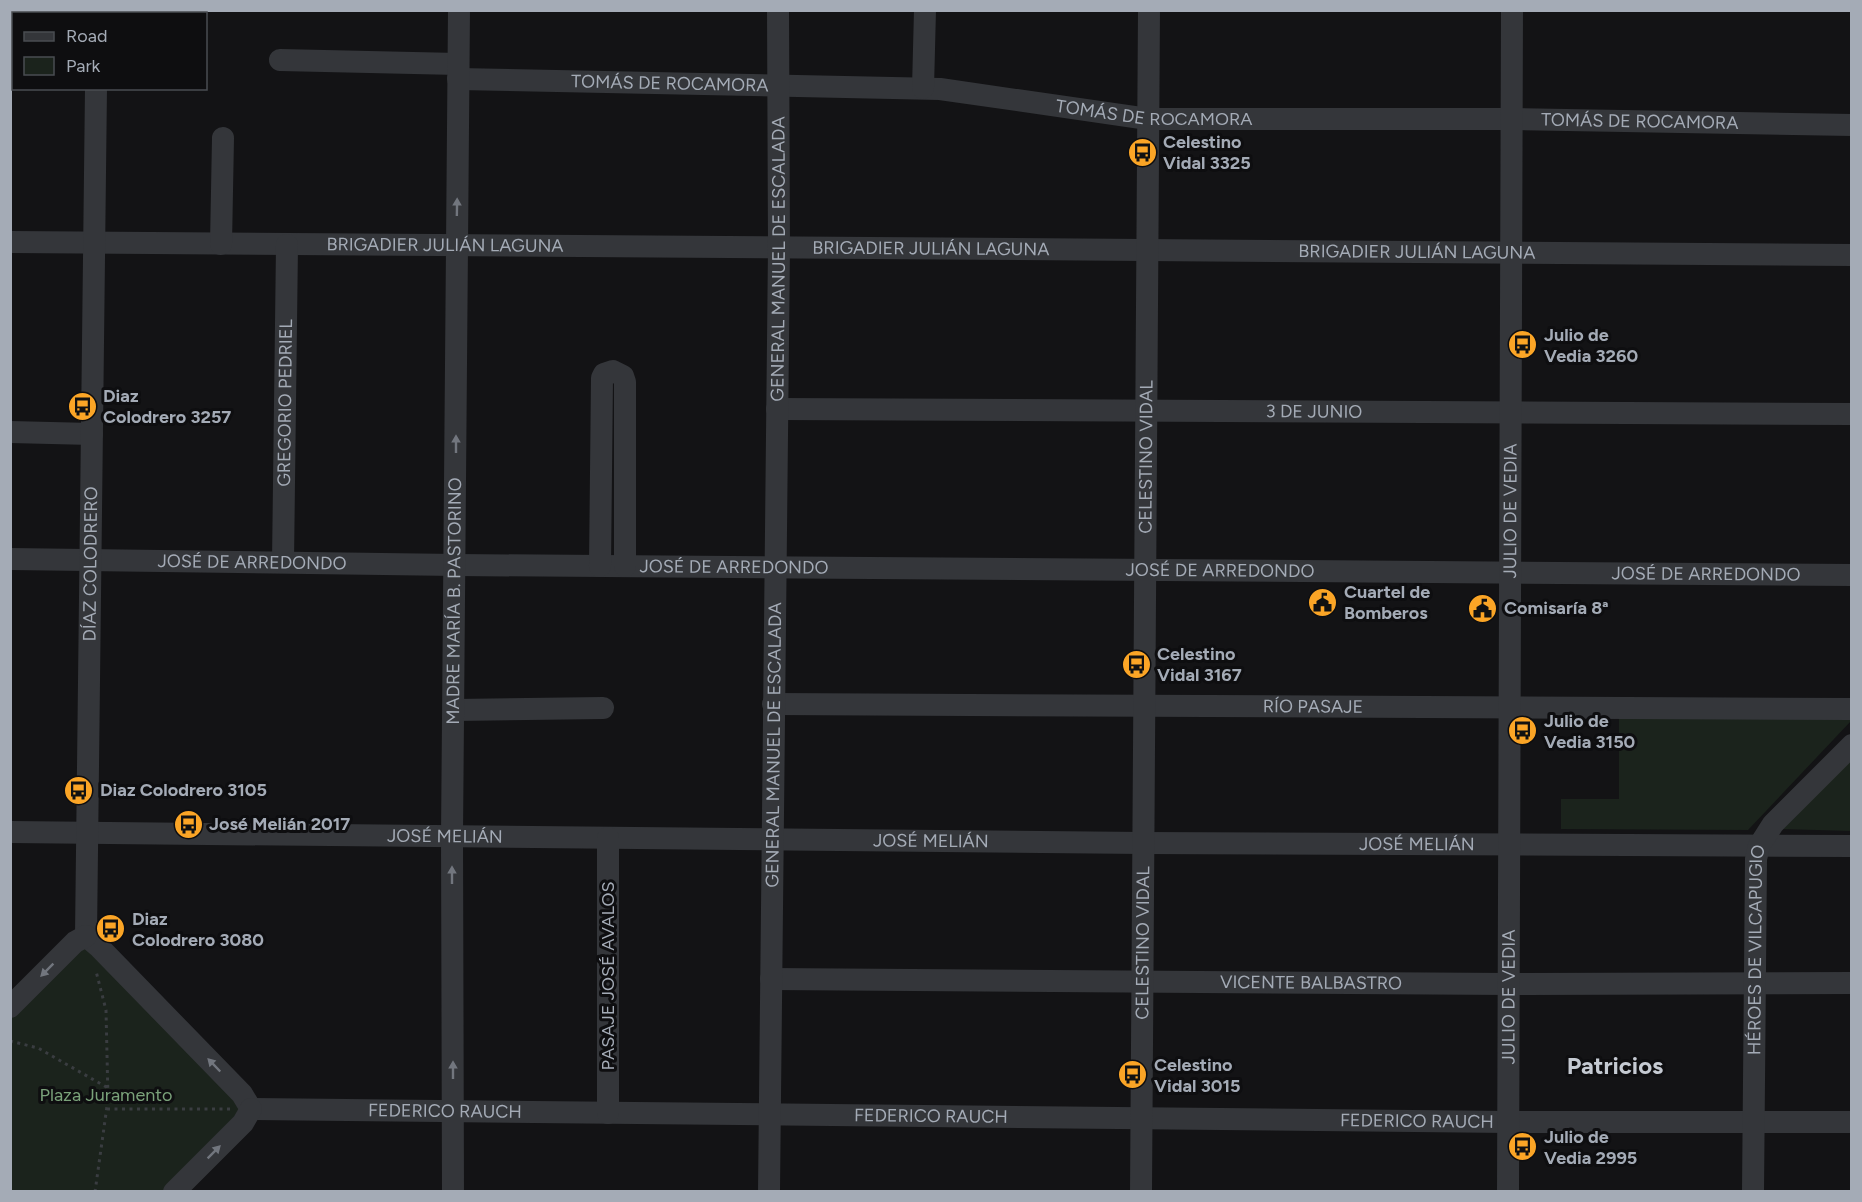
<svg xmlns="http://www.w3.org/2000/svg" width="1862" height="1202" viewBox="0 0 1862 1202" font-family="Figtree,sans-serif">
  <style>
    .green { fill: #1b231c }
    .lines { fill: none; stroke-linecap: round; stroke-linejoin: round }
    .path { stroke: #3a3d41; stroke-width: 3; stroke-dasharray: 3 4.5; stroke-linecap: butt }
    .minor { stroke: #34363a; stroke-width: 22 }
    .oneway { fill: #72767e }
    .labels { text-anchor: middle; stroke-width: 6; stroke-linejoin: round; paint-order: stroke }
    .street-label { font-size: 18px; fill: #a4abb6; stroke: #0e0e10 }
    .poi-label { font-size: 18px; font-weight: bold; fill: #a4abb6; stroke: #0e0e10; text-anchor: start }
    .park-label { font-size: 18px; fill: #7aa27a; stroke: #0e0e10 }
    .district-label { font-size: 24px; font-weight: bold; fill: #c5cad2; stroke: #0e0e10 }
  </style>
  <rect width="100%" height="100%" fill="#131315"/>
  <path class="green" d="M1619,719H1851V721L1748,830L1561,829V799H1619Z
    M1851,756V831L1781,829Z
    M86,936L251,1109L174,1191L11,1192V1007Z"/>
  <g class="lines">
    <path class="path" d="M10,1041L38,1048L108,1088
      M107,1109H231
      M95,1192L108,1099L106,1010L96,971"/>
    <g class="minor">
      <path d="M97,14V10"/>
      <path d="M280,60L458,64"/>
      <path d="M10,74H14"/>
      <path id="s1" d="M458,79L940,89L1148,119H1513L1852,125"/>
      <path d="M923,88L925,10"/>
      <path id="s2" d="M10,242L1852,255"/>
      <path d="M221,244L223,138"/>
      <path id="s3" d="M777,409L1852,414"/>
      <path d="M10,432L92,434"/>
      <path id="s4" d="M10,559L456,565L1852,575"/>
      <path id="s5" d="M283,562L287,245"/>
      <path d="M600,566L602,378L604,374L613,371L623,376L625,382V566"/>
      <path id="s6" d="M773,704L1852,709"/>
      <path d="M455,710L603,708"/>
      <path id="s7" d="M10,832L1143,843L1852,846"/>
      <path id="s8" d="M86,936L96,88"/>
      <path d="M86,936L100,948L242,1094L251,1109"/>
      <path id="s9" d="M771,979L1509,984L1852,983"/>
      <path d="M10,1007L75,942L86,936"/>
      <path id="s10" d="M251,1109L1509,1122H1852"/>
      <path d="M608,1113V838"/>
      <path d="M174,1192L243,1123L251,1109"/>
      <path id="s11" d="M453,1192L452,836L459,10"/>
      <path id="s12" d="M769,1192L779,247L778,10"/>
      <path id="s13" d="M1141,1192L1149,10"/>
      <path id="s14" d="M1508,1192L1512,10"/>
      <path id="s15" d="M1753,1192L1756,859L1759,846L1773,824L1852,745"/>
    </g>
  </g>
  <defs><path id="oneway-solid" d="M-6-.8H1V-3.2L6.5 0L1 3.2V.8H-6Z" transform="scale(1.5)"/></defs>
  <g class="oneway">
    <use href="#oneway-solid" transform="translate(457 207) rotate(-89)"/>
    <use href="#oneway-solid" transform="translate(456 444) rotate(-90)"/>
    <use href="#oneway-solid" transform="translate(452 875) rotate(-90)"/>
    <use href="#oneway-solid" transform="translate(47 970) rotate(135)"/>
    <use href="#oneway-solid" transform="translate(214 1065) rotate(-134)"/>
    <use href="#oneway-solid" transform="translate(453 1070) rotate(-90)"/>
    <use href="#oneway-solid" transform="translate(214 1152) rotate(-45)"/>
  </g>
  <defs>
    <symbol id="bus-disc" viewBox="-11 -11 22 22"><circle r="9.5" fill="#fba526" stroke="#0e0e10"/><path d="M-5-6H5V4H4V6H2V4H-2V6H-4V4H-5ZM-3.5-4V0h7V-4ZM-3.5 1.2v1.5H-2V1.2ZM2 1.2v1.5H3.5V1.2Z" fill="#111"/></symbol>
    <symbol id="civic-disc" viewBox="-11 -11 22 22"><circle r="9.5" fill="#fba526" stroke="#0e0e10"/><path d="M-.6-6.5H3V-4.5H.6V-3L4-1V1h2V6H-6V1h2V-1L-.6-3ZM-1.2 2.5V6h2.4V2.5Z" fill="#111"/></symbol>
  </defs>
  <g fill-rule="evenodd">
    <use href="#bus-disc" x="1126" y="136" width="33" height="33"/>
    <use href="#bus-disc" x="1506" y="328" width="33" height="33"/>
    <use href="#bus-disc" x="66" y="390" width="33" height="33"/>
    <use href="#civic-disc" x="1306" y="586" width="33" height="33"/>
    <use href="#civic-disc" x="1466" y="592" width="33" height="33"/>
    <use href="#bus-disc" x="1120" y="648" width="33" height="33"/>
    <use href="#bus-disc" x="1506" y="714" width="33" height="33"/>
    <use href="#bus-disc" x="62" y="774" width="33" height="33"/>
    <use href="#bus-disc" x="172" y="808" width="33" height="33"/>
    <use href="#bus-disc" x="94" y="912" width="33" height="33"/>
    <use href="#bus-disc" x="1116" y="1058" width="33" height="33"/>
    <use href="#bus-disc" x="1506" y="1130" width="33" height="33"/>
  </g>
  <g class="labels">
    <g class="street-label">
      <text dy="6" stroke="none"><textPath href="#s1" startOffset="212">TOMÁS DE ROCAMORA</textPath></text>
      <text dy="6" stroke="none"><textPath href="#s1" startOffset="698">TOMÁS DE ROCAMORA</textPath></text>
      <text dy="6" stroke="none"><textPath href="#s1" startOffset="1184">TOMÁS DE ROCAMORA</textPath></text>
      <text dy="6" stroke="none"><textPath href="#s2" startOffset="435">BRIGADIER JULIÁN LAGUNA</textPath></text>
      <text dy="6" stroke="none"><textPath href="#s2" startOffset="921">BRIGADIER JULIÁN LAGUNA</textPath></text>
      <text dy="6" stroke="none"><textPath href="#s2" startOffset="1407">BRIGADIER JULIÁN LAGUNA</textPath></text>
      <text dy="6" stroke="none"><textPath href="#s12" startOffset="933">GENERAL MANUEL DE ESCALADA</textPath></text>
      <text dy="6" stroke="none"><textPath href="#s5" startOffset="159">GREGORIO PEDRIEL</textPath></text>
      <text dy="6" stroke="none"><textPath href="#s3" startOffset="537">3 DE JUNIO</textPath></text>
      <text dy="6" stroke="none"><textPath href="#s13" startOffset="735">CELESTINO VIDAL</textPath></text>
      <text dy="6" stroke="none"><textPath href="#s14" startOffset="681">JULIO DE VEDIA</textPath></text>
      <text dy="6" stroke="none"><textPath href="#s4" startOffset="242">JOSÉ DE ARREDONDO</textPath></text>
      <text dy="6" stroke="none"><textPath href="#s8" startOffset="372">DÍAZ COLODRERO</textPath></text>
      <text dy="6" stroke="none"><textPath href="#s4" startOffset="724">JOSÉ DE ARREDONDO</textPath></text>
      <text dy="6" stroke="none"><textPath href="#s4" startOffset="1210">JOSÉ DE ARREDONDO</textPath></text>
      <text dy="6" stroke="none"><textPath href="#s4" startOffset="1696">JOSÉ DE ARREDONDO</textPath></text>
      <text dy="6" stroke="none"><textPath href="#s11" startOffset="591">MADRE MARÍA B. PASTORINO</textPath></text>
      <text dy="6" stroke="none"><textPath href="#s6" startOffset="540">RÍO PASAJE</textPath></text>
      <text dy="6" stroke="none"><textPath href="#s12" startOffset="447">GENERAL MANUEL DE ESCALADA</textPath></text>
      <text dy="6" stroke="none"><textPath href="#s7" startOffset="435">JOSÉ MELIÁN</textPath></text>
      <text dy="6" stroke="none"><textPath href="#s7" startOffset="921">JOSÉ MELIÁN</textPath></text>
      <text dy="6" stroke="none"><textPath href="#s7" startOffset="1407">JOSÉ MELIÁN</textPath></text>
      <text dy="6" stroke="none"><textPath href="#s13" startOffset="249">CELESTINO VIDAL</textPath></text>
      <text dy="6" stroke="none"><textPath href="#s15" startOffset="242">HÉROES DE VILCAPUGIO</textPath></text>
      <text transform="translate(608 976) rotate(-90)" y="6">PASAJE JOSÉ AVALOS</text>
      <text dy="6" stroke="none"><textPath href="#s9" startOffset="540">VICENTE BALBASTRO</textPath></text>
      <text dy="6" stroke="none"><textPath href="#s14" startOffset="195">JULIO DE VEDIA</textPath></text>
      <text dy="6" stroke="none"><textPath href="#s10" startOffset="194">FEDERICO RAUCH</textPath></text>
      <text dy="6" stroke="none"><textPath href="#s10" startOffset="680">FEDERICO RAUCH</textPath></text>
      <text dy="6" stroke="none"><textPath href="#s10" startOffset="1166">FEDERICO RAUCH</textPath></text>
    </g>
    <g class="poi-label">
      <text x="1163" y="148">Celestino<tspan x="1163" dy="21">Vidal 3325</tspan></text>
      <text x="1544" y="341">Julio de<tspan x="1544" dy="21">Vedia 3260</tspan></text>
      <text x="103" y="402">Diaz<tspan x="103" dy="21">Colodrero 3257</tspan></text>
      <text x="1344" y="598">Cuartel de<tspan x="1344" dy="21">Bomberos</tspan></text>
      <text x="1504" y="614">Comisaría 8ª</text>
      <text x="1157" y="660">Celestino<tspan x="1157" dy="21">Vidal 3167</tspan></text>
      <text x="1544" y="727">Julio de<tspan x="1544" dy="21">Vedia 3150</tspan></text>
      <text x="100" y="796">Diaz Colodrero 3105</text>
      <text x="209" y="830">José Melián 2017</text>
      <text x="132" y="925">Diaz<tspan x="132" dy="21">Colodrero 3080</tspan></text>
      <text x="1154" y="1071">Celestino<tspan x="1154" dy="21">Vidal 3015</tspan></text>
      <text x="1544" y="1143">Julio de<tspan x="1544" dy="21">Vedia 2995</tspan></text>
    </g>
    <g class="park-label">
      <text x="106" y="1101">Plaza Juramento</text>
    </g>
    <g class="district-label">
      <text x="1615" y="1074">Patricios</text>
    </g>
  </g>
  <rect width="1862" height="1202" fill="none" stroke="#a4abb6" stroke-width="24"/>
  <rect x="12" y="12" width="195" height="78" fill="#0e0e10" stroke="#4a4d52" stroke-width="1.5"/>
  <rect x="24" y="32" width="30" height="9" fill="#34363a" stroke="#4a4d52" stroke-width="1.5"/>
  <text x="66" y="42" font-size="18" fill="#a4abb6">Road</text>
  <rect x="24" y="57" width="30" height="18" fill="#1b231c" stroke="#4a4d52" stroke-width="1.5"/>
  <text x="66" y="72" font-size="18" fill="#a4abb6">Park</text>
</svg>
